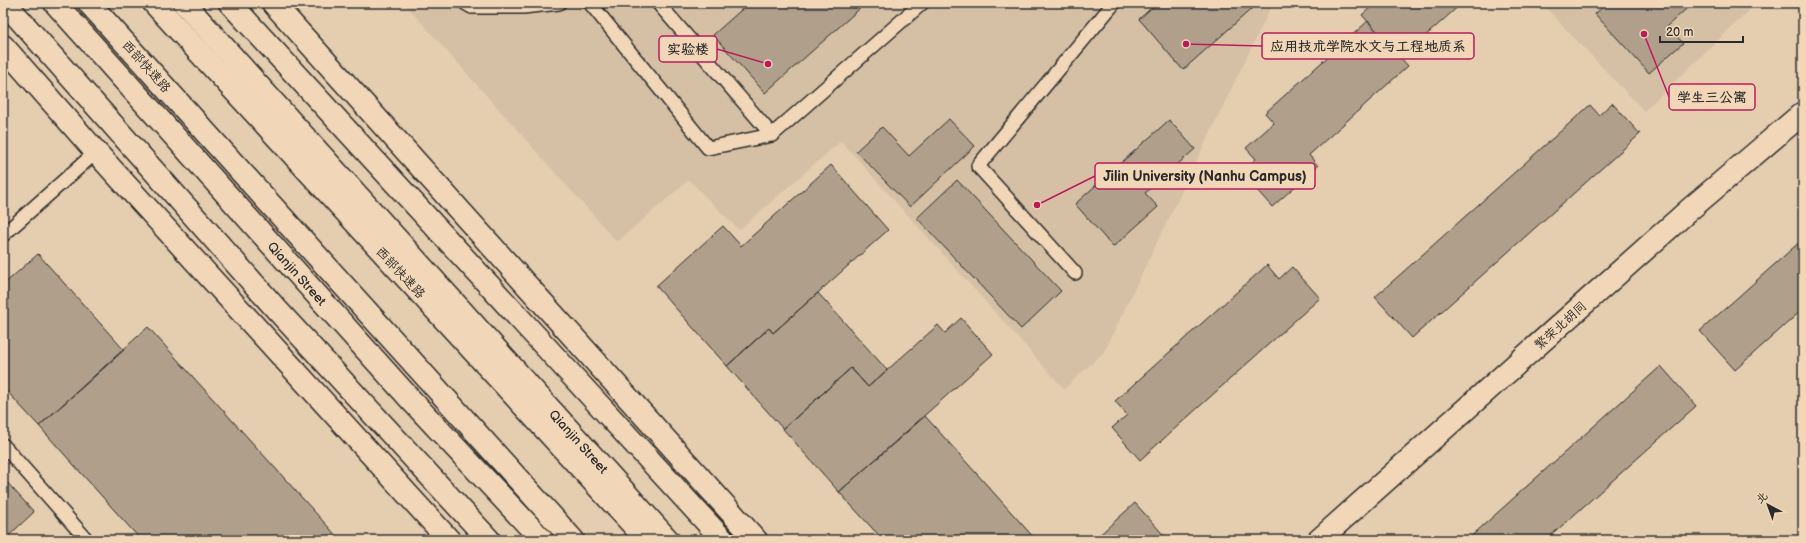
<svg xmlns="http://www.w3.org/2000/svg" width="1806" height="543" viewBox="0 0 1806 543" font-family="'Balsamiq Sans','LXGW WenKai TC',sans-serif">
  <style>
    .built { fill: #d5c0a5 }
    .building { fill: #b0a08b; stroke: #2b2b2b }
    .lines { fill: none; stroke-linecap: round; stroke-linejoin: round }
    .service-casing { stroke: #2b2b2b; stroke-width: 16 }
    .tertiary-casing { stroke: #2b2b2b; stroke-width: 25 }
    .secondary-casing { stroke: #2b2b2b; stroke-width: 25 }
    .primary-casing { stroke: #2b2b2b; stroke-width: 25 }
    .trunk-casing { stroke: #2b2b2b; stroke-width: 25 }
    .service { stroke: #f1d7b8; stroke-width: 13 }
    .tertiary { stroke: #f1d7b8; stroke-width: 22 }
    .secondary { stroke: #f1d7b8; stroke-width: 22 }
    .primary { stroke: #f1d7b8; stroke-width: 22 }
    .trunk { stroke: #f1d7b8; stroke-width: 22 }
    .labels { text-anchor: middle; stroke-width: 3; stroke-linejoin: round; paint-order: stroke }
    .street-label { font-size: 13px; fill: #2b2b2b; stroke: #f1d7b8 }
    .leader { fill: none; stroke: #c2185b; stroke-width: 1.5 }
    .callout-dot { fill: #c2185b; stroke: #f1d7b8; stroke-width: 1.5 }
    .callout { fill: #f1d7b8; stroke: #c2185b; stroke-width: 1.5 }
    .callout-label { font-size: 14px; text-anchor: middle; font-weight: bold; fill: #2b2b2b }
  </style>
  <rect width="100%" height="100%" fill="#e5cdb0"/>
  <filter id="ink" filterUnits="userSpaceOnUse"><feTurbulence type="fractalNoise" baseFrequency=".025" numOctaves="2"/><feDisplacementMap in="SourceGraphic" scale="8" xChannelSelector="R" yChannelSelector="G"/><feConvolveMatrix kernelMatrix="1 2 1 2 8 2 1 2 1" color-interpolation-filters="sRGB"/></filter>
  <g filter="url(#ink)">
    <path class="built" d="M404,3H1273L1104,352L1064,389L841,141L739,230L689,180L617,242Z
      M1541,3H1757L1644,111Z"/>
    <path class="building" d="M749,3H866L765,93L713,35Z
      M1157,3H1258L1183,70L1139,19Z
      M1375,3H1462L1401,58L1362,15Z
      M1607,3H1693L1667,26L1683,43L1649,73L1595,14Z
      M1368,21L1408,66L1309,155L1318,166L1272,207L1241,172L1256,159L1246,148L1274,123L1265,113Z
      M1612,103L1640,134L1412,338L1375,297L1590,105L1599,115Z
      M949,119L975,146L910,207L856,151L882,127L909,156Z
      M1169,120L1195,149L1145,193L1158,207L1113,247L1075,204Z
      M831,165L888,230L773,333L769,328L727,366L656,286L723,226L741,246Z
      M957,180L1061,291L1021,329L917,218Z
      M1803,239V309L1735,370L1700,331Z
      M38,254L124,350L39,426L3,387V285Z
      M1267,265L1279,279L1292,267L1320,298L1140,460L1112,428L1127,415L1115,401Z
      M818,293L887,370L868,387L851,368L783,429L727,366L769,328L773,333Z
      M961,318L993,354L839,492L783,429L851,368L868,387L938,325L945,333Z
      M148,327L340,540H141L39,426Z
      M1661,366L1696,406L1546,540H1467Z
      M925,416L1036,540H883L839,492Z
      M3,478L34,512L4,540H3Z
      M1135,503L1168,540H1094Z"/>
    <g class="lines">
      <defs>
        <path id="service" d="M465,3L472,7H523L559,3
          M590,3L708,148L772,135
          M658,3L772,135L922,3
          M3,235L96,152
          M1075,273L978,166L1114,3
          M3,445L87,540"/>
        <path id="tertiary" d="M1319,540L1689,210L1803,113"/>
        <path id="secondary" d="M273,3L756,540
          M3,46L96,152L449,540"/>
        <g id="primary">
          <path id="s1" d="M55,3L411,400L542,540"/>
          <path id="s2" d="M184,3L668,540"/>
        </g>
        <path id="trunk" d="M5,3L278,311L489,540
          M89,3L573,540
          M154,3L647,540
          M230,3L723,540"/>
      </defs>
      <use href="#service" class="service-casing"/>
      <use href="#tertiary" class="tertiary-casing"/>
      <use href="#secondary" class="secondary-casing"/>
      <use href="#primary" class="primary-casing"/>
      <use href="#trunk" class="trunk-casing"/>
      <use href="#service" class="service"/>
      <use href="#tertiary" class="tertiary"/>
      <use href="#secondary" class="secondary"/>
      <use href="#primary" class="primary"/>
      <use href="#trunk" class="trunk"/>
    </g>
  </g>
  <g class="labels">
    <g class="street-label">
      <text transform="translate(147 66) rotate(48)" y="5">西部快速路</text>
      <text transform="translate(401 272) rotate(47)" y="5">西部快速路</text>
      <text dy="5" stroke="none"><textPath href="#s1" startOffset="363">Qianjin Street</textPath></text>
      <text transform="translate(1560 325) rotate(-42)" y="5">繁荣北胡同</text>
      <text dy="5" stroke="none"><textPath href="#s2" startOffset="590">Qianjin Street</textPath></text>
    </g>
  </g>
  <path class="leader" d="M1186 44L1262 46M768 64L717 49M1644 34L1669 97M1037 205L1095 176"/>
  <g class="callout-dot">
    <circle cx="1186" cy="44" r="4"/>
    <circle cx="768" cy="64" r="4"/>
    <circle cx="1644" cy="34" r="4"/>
    <circle cx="1037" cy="205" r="4"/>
  </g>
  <g class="callout">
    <rect x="1262" y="33" width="212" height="26" rx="4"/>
    <rect x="659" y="36" width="58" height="26" rx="4"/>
    <rect x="1669" y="84" width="86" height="26" rx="4"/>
    <rect x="1095" y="163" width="220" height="26" rx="4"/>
  </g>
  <g class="callout-label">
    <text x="1368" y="51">应用技术学院水文与工程地质系</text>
    <text x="688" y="54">实验楼</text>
    <text x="1712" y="102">学生三公寓</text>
    <text x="1205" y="181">Jilin University (Nanhu Campus)</text>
  </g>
  <rect width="1806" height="543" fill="none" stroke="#f1d7b8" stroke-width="16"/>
  <rect x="8" y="8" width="1790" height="527" fill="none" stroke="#2b2b2b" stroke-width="1.5" filter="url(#ink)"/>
  <g transform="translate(1768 505) rotate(319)" stroke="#f1d7b8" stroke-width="3" paint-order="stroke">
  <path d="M0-3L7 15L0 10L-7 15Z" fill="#2b2b2b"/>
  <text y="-6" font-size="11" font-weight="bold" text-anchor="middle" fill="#2b2b2b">北</text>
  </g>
  <path d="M1660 36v6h83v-6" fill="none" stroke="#2b2b2b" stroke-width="2"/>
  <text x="1666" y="36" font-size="12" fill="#2b2b2b" stroke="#f1d7b8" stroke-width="3" paint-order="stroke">20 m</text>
</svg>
